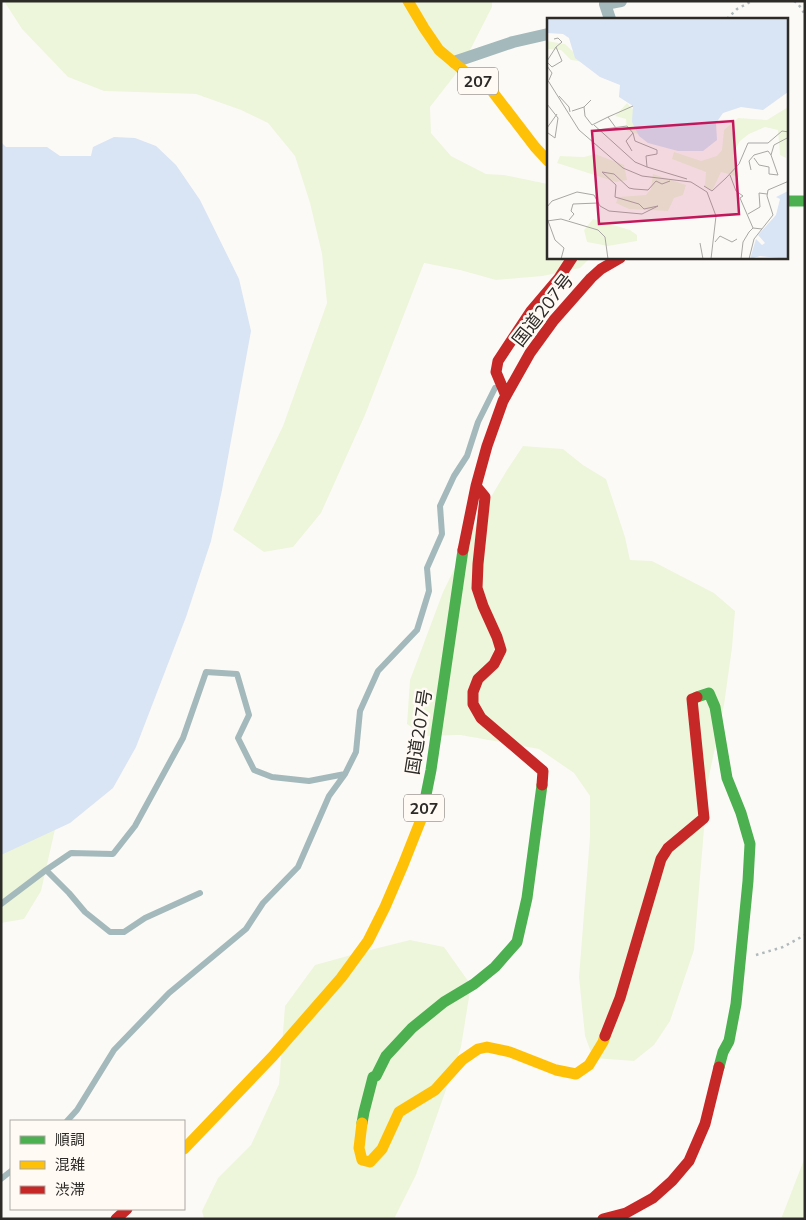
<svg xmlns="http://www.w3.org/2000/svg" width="806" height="1220" viewBox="0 0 806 1220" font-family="'Nunito Sans','Noto Sans JP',sans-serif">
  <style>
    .green { fill: #edf6db }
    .water { fill: #d9e4f4 }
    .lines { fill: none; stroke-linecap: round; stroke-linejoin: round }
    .path { stroke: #b1babb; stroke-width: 2.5; stroke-dasharray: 2.5 4; stroke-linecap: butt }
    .lane { stroke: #a4b9bb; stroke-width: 6 }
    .street { stroke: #a4b9bb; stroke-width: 12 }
    .fast { stroke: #4caf50; stroke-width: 11 }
    .slow { stroke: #ffc107; stroke-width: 11 }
    .jam { stroke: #c62828; stroke-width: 11 }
    .labels { text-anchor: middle; stroke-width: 5; stroke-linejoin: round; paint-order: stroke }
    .shield { fill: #fffaf4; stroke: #6c6965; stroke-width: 1 }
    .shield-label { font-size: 16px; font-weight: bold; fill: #2d2b28 }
    .street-label { font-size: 18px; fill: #2d2b28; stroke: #fffaf4 }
    .inset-road { fill: none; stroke: #a9a7a4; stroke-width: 1 }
    .view { fill: #c2185b; fill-opacity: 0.15; stroke: #c2185b; stroke-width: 2.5 }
    .inset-edge { fill: none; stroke: #2d2b28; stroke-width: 2.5 }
  </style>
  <rect width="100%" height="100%" fill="#fcfaf7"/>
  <path class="green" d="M4,1H492V7L462,66L430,107L431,133L451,156L486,174L504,175L548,184V258H590L580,268L543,276L496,280L460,270L424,263L365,415L321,513L293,547L264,552L233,530L283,426L327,303L322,254L310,203L295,156L268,123L241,110L196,94L104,91L68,77L22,29Z
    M523,446L563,449L583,465L606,479L625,537L630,560L652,561L714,593L735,611L732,648L724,705L708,781L694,950L670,1021L654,1045L634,1061L593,1058L585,1036L579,977L590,836V796L574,773L539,749L460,735L424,736L407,724L410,680L443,592L482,512L507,470Z
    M1,821L56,825L41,891L24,919L1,923Z
    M410,940L444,947L471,985L461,1047L416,1175L394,1219H204L202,1211L218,1178L251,1145L279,1084L285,1006L315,965L362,952Z
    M805,1157V1219H781Z"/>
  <path class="water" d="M114,137L135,138L156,146L176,165L200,200L239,279L251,331L222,490L211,541L186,617L136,747L113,788L70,823L1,855V142L6,147H47L60,156H91L93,147Z"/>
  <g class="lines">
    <path class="path" d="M794,1C799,4 803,10 805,16
      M727,19L737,9L752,1
      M756,955L783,947L805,935"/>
    <path class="lane" d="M345,774L356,752L360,711L378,671L417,630L429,591L427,568L442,534L440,506L454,476L467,456L478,422L495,388
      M1,904L46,870
      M67,1121L77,1110L114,1050L169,993L246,929L263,903L298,867L329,796L345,774L309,781L272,777L254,770L238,738L249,715L237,674L206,672L183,738L135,826L113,854L71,853L46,870L69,893L85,912L110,932H124L145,918L200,893
      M1,1179L11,1171"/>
    <path class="street" d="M610,19L605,4L621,1
      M454,62L513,42L548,34"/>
    <path class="fast" d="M787,201H805
      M697,697L709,693L715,707L727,778L741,813L750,844L748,881L736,1004L729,1041L723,1052L719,1067
      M425,800L431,770L463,550
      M362,1123L364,1112L373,1077L376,1076L386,1056L412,1028L444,1002L474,984L495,967L517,942L527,898L542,785"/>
    <path class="slow" d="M408,1L424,28L439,50L464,71L492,91L535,147L548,161
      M362,1123L359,1148L362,1160L370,1162L382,1149L399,1112L435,1090L462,1060L478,1049L487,1047L510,1052L556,1070L576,1074L589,1065L603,1042L605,1036
      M184,1149L273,1056L341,978L368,941L385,907L403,865L422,817L425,800"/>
    <path class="jam" d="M506,396L496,372L498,361L531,311L559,278L572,258
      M476,486L485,497L478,564L477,588L483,606L497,637L501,650L494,664L478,679L473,692V704L481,718L543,771L542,785
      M463,550L476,486L487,446L503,401L530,353L554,320L591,278L601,269L620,258
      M605,1036L620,998L661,859L668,848L704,818L692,699L697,697
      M116,1219L127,1209
      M603,1219L626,1213L653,1198L672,1181L689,1161L705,1124L719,1067"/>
  </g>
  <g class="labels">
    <g class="shield">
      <rect x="458" y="67.5" width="40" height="27" rx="4"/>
      <rect x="404" y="794.5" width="40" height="27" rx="4"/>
    </g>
    <g class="shield-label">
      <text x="478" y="87">207</text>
      <text x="424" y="814">207</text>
    </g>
    <g class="street-label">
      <text transform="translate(543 310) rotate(-52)" y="6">国道207号</text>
      <text transform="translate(419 732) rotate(-81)" y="6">国道207号</text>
    </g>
  </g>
  <g transform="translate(547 18)">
    <rect width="241" height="241" fill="#fcfaf7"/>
    <path d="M0,23L18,26L37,44L24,42L14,32L1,31ZM80,85L90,96L91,116L80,113L79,101L68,98ZM241,89L239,140L233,137L231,112L218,109L202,116L193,123L188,132L192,159L174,154L165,173L158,168L159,154L125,141L127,134L154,143L170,138L175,132L177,112L191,100L220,102ZM48,136L77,147L80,162L69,164L10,145L13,138L37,139ZM106,156L139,167L136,177L127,180L121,193L82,191L69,185L71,179L99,177L104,171ZM46,201L83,212L90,217V223L61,228L40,224L37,212Z" fill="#edf6db"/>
    <path d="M0,0H241V74L216,92L194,89L176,95L169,105L170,122L156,133H131L101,125L92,118L85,104L86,88L72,79L73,67L53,59L28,40L22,20L16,16L0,15ZM241,173V241L213,238L203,241L209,221L215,227L218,225L211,217L229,197L233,181L229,179Z" fill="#d9e4f4"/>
    <path class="inset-road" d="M7,21L11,20L15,24L9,29M0,43L9,29L15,43L5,49L0,44M0,48L5,55L2,62M0,61L32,112L76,150L95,158L144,164L160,174L169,198L164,241M12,78L22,89L23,94M0,86L11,100L8,120L1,115M37,89L38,98L45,107L61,99L69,110M25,93L37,89L44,82M61,99L86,88M47,107L88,144L100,149L99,138L110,136V132L88,123L86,115L79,123L85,133M0,110L10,96M50,112L80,108L86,115M207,140L212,147L222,149V156L231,157L224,137M100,149L140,161M204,152L202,143L207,137L221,133L224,137L227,127L242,119M183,157L189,173L196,178L193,180L206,210M157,168L165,173L179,160L192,146L201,125H221L235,113L242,114M0,189L5,183L30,174L47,177L53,188L62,193L95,196L111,188L97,191L92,186L68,179L69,167L55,154L67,156L82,170L87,171L101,172L109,163L115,166L123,163M201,196L213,189L212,175L220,176M0,200L8,222L17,230L14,241M22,202L27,196L24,193L26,186L51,185M0,203L14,201L51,212L58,219L61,241M168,224L173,218L185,224L190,221M153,225L156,241M194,241L196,224L202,214L206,210L215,211M202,241L207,221L226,197L220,178L221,172L242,163"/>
    <path class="view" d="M186,103L192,196L52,206L45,113Z"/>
    <rect width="241" height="241" class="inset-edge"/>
  </g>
  <rect width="806" height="1220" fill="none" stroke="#2d2b28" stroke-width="5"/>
  <rect x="10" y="1120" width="175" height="90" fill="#fffaf4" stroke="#aba7a2"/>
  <rect x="20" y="1136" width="25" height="8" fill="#4caf50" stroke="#aba7a2"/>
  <text x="55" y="1145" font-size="15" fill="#2d2b28">順調</text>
  <rect x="20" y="1161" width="25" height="8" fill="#ffc107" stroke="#aba7a2"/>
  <text x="55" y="1170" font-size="15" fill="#2d2b28">混雑</text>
  <rect x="20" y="1186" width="25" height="8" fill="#c62828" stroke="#aba7a2"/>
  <text x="55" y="1195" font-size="15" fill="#2d2b28">渋滞</text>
</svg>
